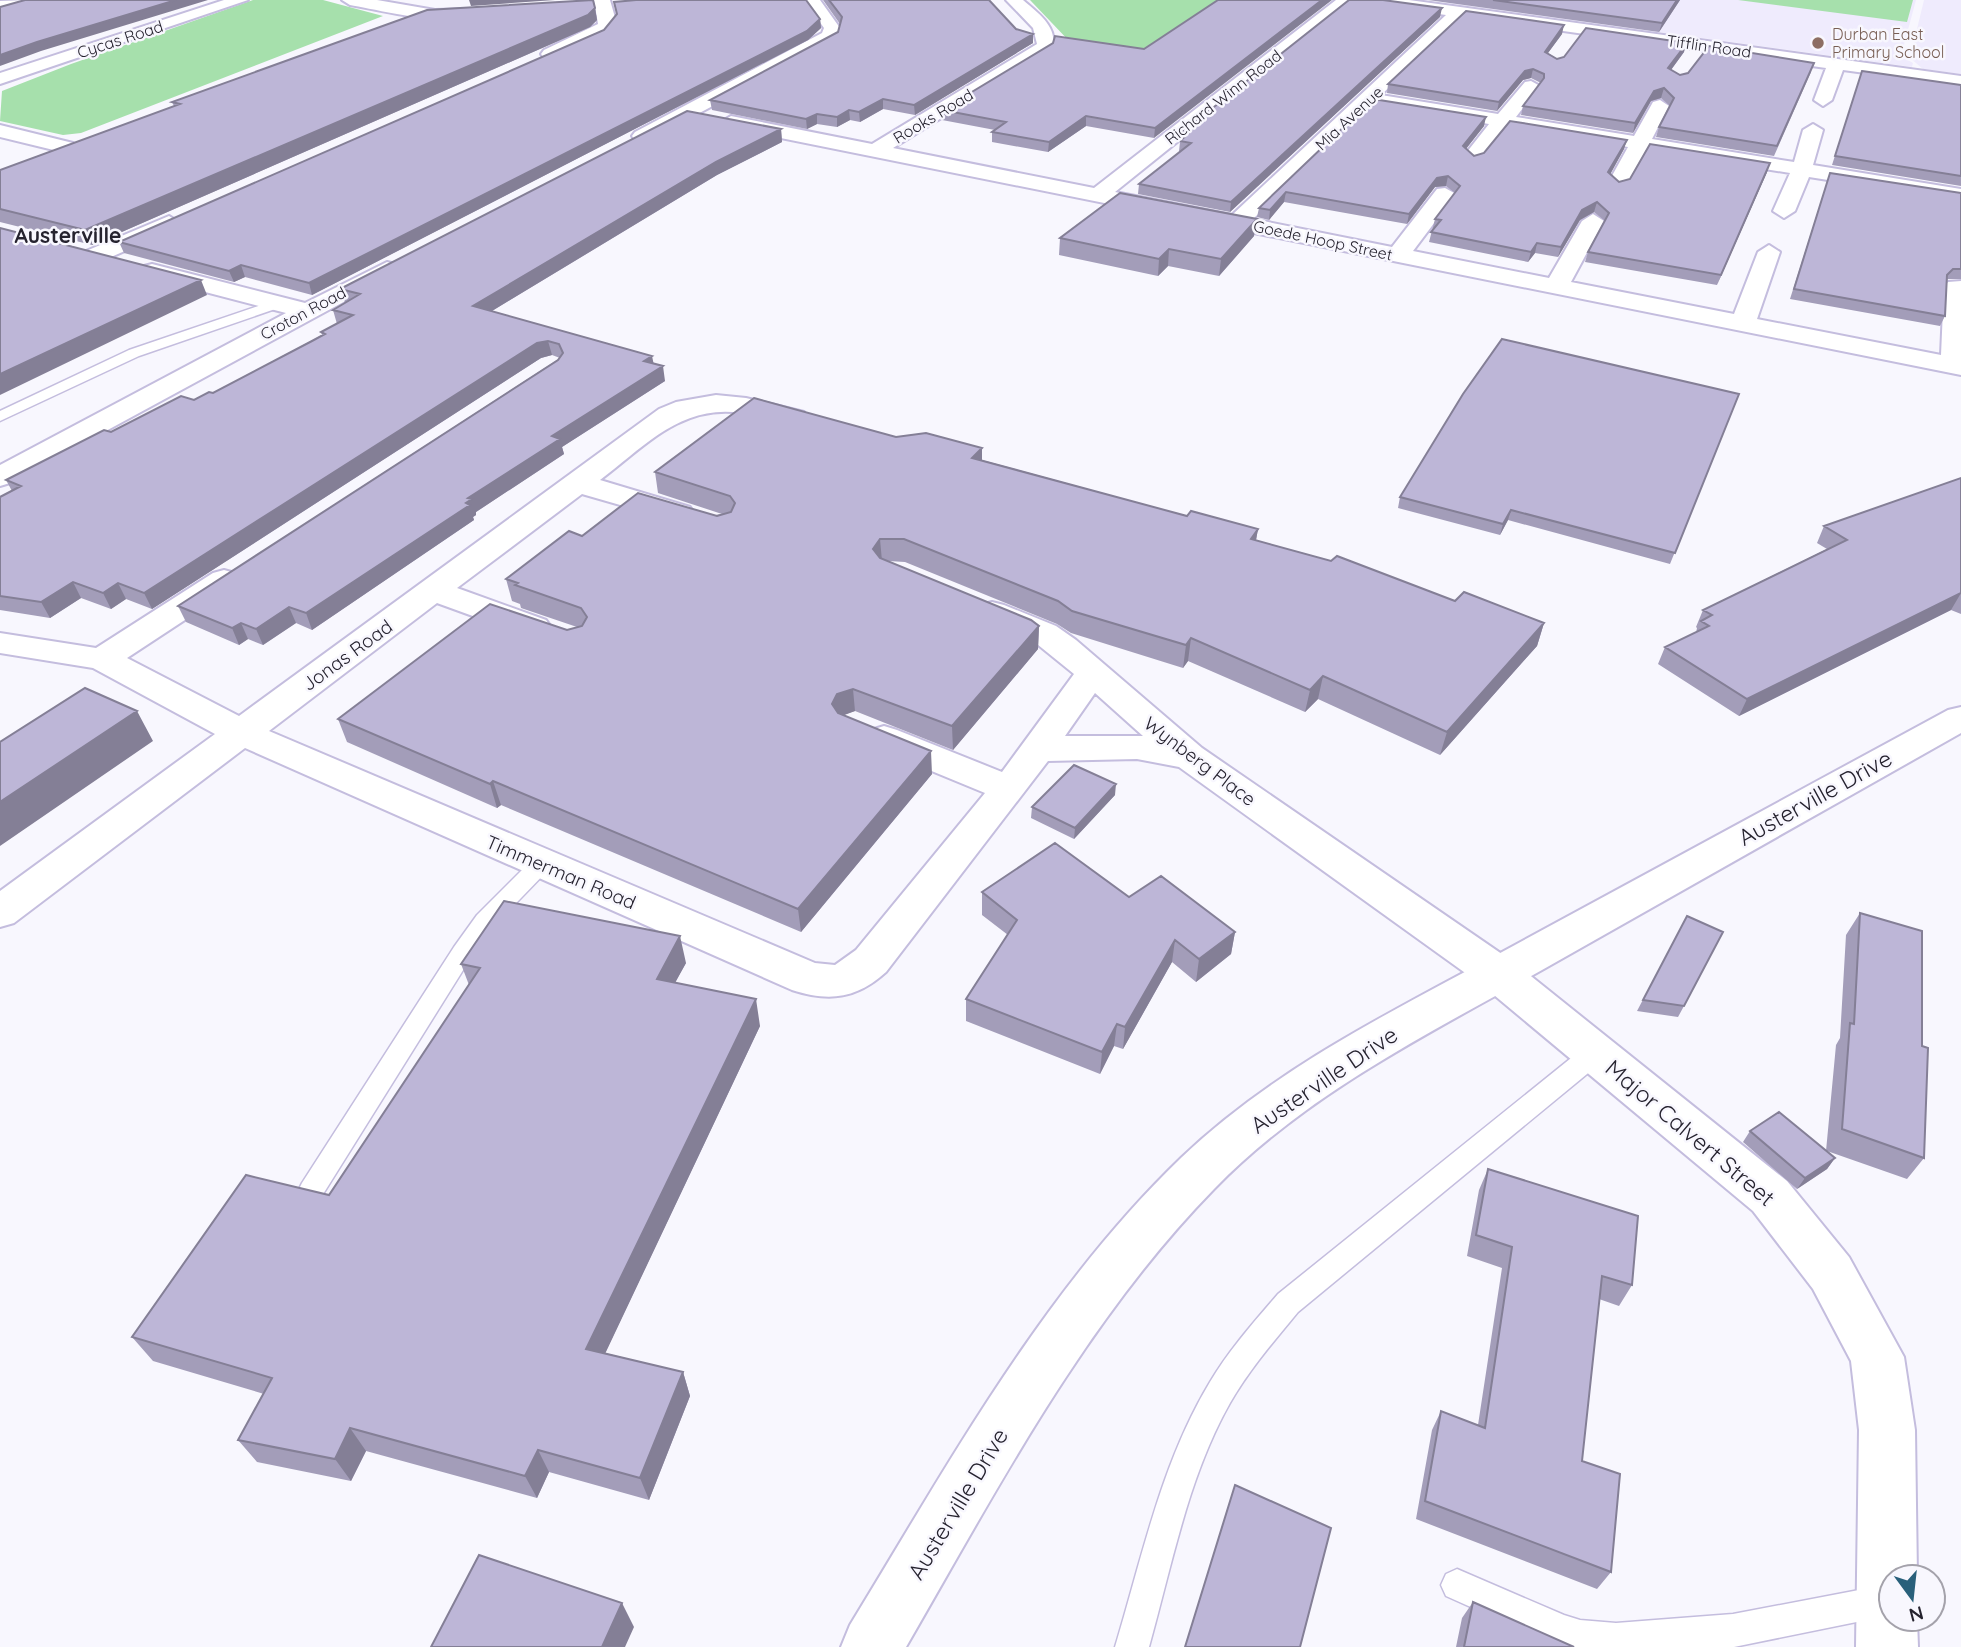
<svg xmlns="http://www.w3.org/2000/svg" width="1961" height="1647" viewBox="0 0 1961 1647" font-family="Quicksand,sans-serif">
  <style>
    .education { fill: #efebfd }
    .green { fill: #a6e0ac }
    .lines { fill: none; stroke-linecap: round; stroke-linejoin: round }
    .service-casing { stroke: #c4bdde; stroke-width: 3 }
    .minor-casing { stroke: #c4bdde; stroke-width: 4 }
    .tertiary-casing { stroke: #c4bdde; stroke-width: 4 }
    .service { fill: #fff; fill-rule: evenodd }
    .minor { fill: #fff; fill-rule: evenodd }
    .tertiary { fill: #fff; fill-rule: evenodd }
    .wall { fill: #a39db9 }
    .shaded-wall { fill: #847f96 }
    .building { fill: #bdb6d7; stroke: #847f96; stroke-width: 2 }
    .education-dot { fill: #8d6e63; stroke: #f8f7fe; stroke-width: 2.5 }
    .labels { text-anchor: middle; stroke-width: 5; stroke-linejoin: round; paint-order: stroke }
    .far-education-label { font-size: 16px; fill: #785e54; stroke: #f8f7fe; text-anchor: start }
    .far-street-label { font-size: 16px; fill: #26232f; stroke: #f8f7fe }
    .street-label { font-size: 19px; fill: #26232f; stroke: #f8f7fe }
    .far-district-label { font-size: 21px; font-weight: bold; fill: #26232f; stroke: #f8f7fe }
    .near-street-label { font-size: 23px; fill: #26232f; stroke: #f8f7fe }
  </style>
  <rect width="100%" height="100%" fill="#f8f7fe"/>
  <path class="education" d="M1450,0H1916L1901,56L1913,63L1912,67L1446,3Z
    M1924,0H1961V74L1923,69L1910,58Z"/>
  <path class="green" d="M253,0H323L383,16L81,133L63,135L0,121L2,91L71,64Z
    M1030,0H1227L1148,55L1071,43Z
    M1738,0H1913L1907,22Z"/>
  <g class="lines">
    <defs>
      <path id="service" d="M276,300L283,304L281,307L139,356L0,421V411L129,350Z
        M541,856L549,859L552,864L549,869L493,927L470,959L320,1199L311,1203L302,1199L298,1191L302,1183L454,947L477,915L533,859Z
        M1595,1043L1604,1046L1607,1053L1604,1060L1298,1312C1274,1341 1249,1370 1230,1403C1188,1477 1172,1565 1149,1647H1115C1142,1558 1161,1463 1210,1382C1229,1350 1254,1322 1278,1294L1586,1046Z
        M1457,1569L1564,1615L1580,1620L1616,1623L1733,1614L1885,1585L1891,1587V1615L1734,1647H1560L1446,1596L1441,1585L1446,1574Z"/>
      <path id="minor" d="M28,0L26,3L0,11V1Z
        M224,0H248L0,84V73Z
        M342,0H377L435,10L471,9L479,14C462,31 375,9 350,5Z
        M594,0H610L616,21C610,34 558,61 544,58L541,54L544,50L598,24Z
        M804,0H820L840,28L836,40L649,140H635L632,136L635,132L822,33L824,28Z
        M1006,0H1023C1037,12 1061,29 1051,50L893,148L1094,188L1336,0H1354L1115,192L1232,215L1446,15L1374,5L1366,0H1409L1961,76V86L1843,70L1832,100L1823,106L1814,100L1826,68L1463,17L1381,95L1498,114L1525,82L1531,81L1540,86L1516,117L1634,136L1653,102L1660,100L1669,106L1652,139L1794,162L1803,130L1813,124L1823,130L1813,165L1961,189V201L1809,177L1795,211L1784,218L1773,211L1790,173L1646,150L1625,187L1618,189L1608,183L1628,147L1507,127L1480,161L1473,163L1463,157L1489,124L1371,105L1253,219L1392,247L1437,189L1445,188L1456,194L1413,251L1549,278L1582,221L1593,214L1604,221L1571,282L1734,314L1758,252L1769,245L1780,252L1757,319L1941,355L1944,287L1948,282L1961,281V375L731,128L721,122L731,116L872,144L1037,44L1033,28Z
        M0,125L73,143L76,147L66,153L0,137Z
        M169,216L180,223L177,228L102,261H86L83,256L86,251Z
        M387,262L395,264L399,269L395,274L10,483L0,486V465L286,313L144,276L140,271L144,266L152,264L305,303Z
        M716,395L746,398L804,412L808,418L804,424C784,429 761,416 741,413C681,404 644,447 600,480L690,507L694,513L690,519L679,522L582,494L457,588L546,620L551,627L546,634L534,637L522,634L437,603L269,731L815,963L835,965L856,950L985,793L871,746L866,738L871,730L884,726L897,730L1002,772L1074,674L1032,640L980,619L976,612L980,605L992,602L1004,605L1056,626L1076,640L1202,748L1512,961L1787,1181L1849,1257L1904,1357L1915,1430L1917,1577H1891V1619H1917L1918,1647H1856L1859,1430L1851,1361L1813,1289L1753,1211L1482,985L1179,767L1137,759L1048,761L886,972C856,999 829,1002 792,990L245,748L14,923L0,927V891L215,734L93,668L0,653V633L96,648L213,573L224,570L235,573L240,580L235,587L127,658L239,716L659,409L676,402ZM1095,693L1143,736H1065Z"/>
      <path id="tertiary" d="M1961,707V733C1821,812 1681,891 1542,970C1428,1034 1306,1094 1214,1189C1085,1321 998,1488 906,1647H841L850,1625C949,1463 1043,1291 1181,1158C1277,1066 1399,1008 1515,945C1659,867 1804,788 1948,710Z"/>
    </defs>
    <use href="#service" class="service-casing"/>
    <use href="#minor" class="minor-casing"/>
    <use href="#tertiary" class="tertiary-casing"/>
    <use href="#service" class="service"/>
    <use href="#minor" class="minor"/>
    <use href="#tertiary" class="tertiary"/>
  </g>
  <path class="wall" d="M823,0H989L1016,29L1033,43L915,115L883,109L860,122L850,120L837,127L817,124L807,129L712,110L710,100L838,32L840,24Z
    M1218,0L1154,138L1086,126L1048,152L992,142V132L995,130L942,120V110L1144,49Z
    M1428,0H1680L1659,32Z
    M595,8L597,20L590,27L92,245L0,222V170L174,106L172,102Z
    M1440,17L1230,212L1138,194L1139,184L1180,152L1179,151L1181,133Z
    M820,19L821,28L808,40L312,295L245,277L234,282L124,253L119,242L604,30Z
    M1562,34L1548,53L1557,59L1684,52L1671,70L1680,75L1811,72L1774,156L1656,137L1659,127L1670,106L1661,98L1651,101L1633,133L1521,115L1523,106L1541,83L1531,78L1523,80L1497,111L1387,93L1388,84Z
    M1862,71L1961,85V186L1832,165Z
    M1373,99L1484,126L1466,149L1474,156L1624,149L1610,174L1619,182L1767,172L1717,285L1585,262L1588,252L1605,221L1594,212L1580,220L1558,257L1535,253L1528,262L1429,242L1435,219L1455,193L1446,186L1435,187L1407,224L1284,202L1269,220L1257,217L1259,208Z
    M781,129L782,142L717,175L492,311L654,364L665,381L562,447L564,454L476,512V515L473,517L474,520L312,630L296,623L263,645L248,639L239,645L186,622L178,606L560,358L552,355L541,358L152,609L126,599L111,609L81,598L50,618L0,610V497L12,491L6,480L111,432L213,393L322,335L321,332L337,324L333,310L345,303L340,289Z
    M1830,173L1961,193V279H1948L1946,281L1945,316L1940,326L1790,299Z
    M1254,236L1219,276L1168,266L1158,276L1059,255L1060,238Z
    M1739,394L1670,564L1508,520L1500,535L1398,508L1400,497Z
    M982,460L1187,516L1258,529L1256,540L1455,601L1544,623L1537,646L1440,755L1318,699L1305,712L1188,661L1183,668L1071,633L1057,624L905,562L888,561L1039,626L1038,649L953,750L855,711L843,715L932,774L801,932L501,805L497,808L347,742L338,719L567,630L577,627L521,608L520,604L512,601L506,579L582,536L722,514L658,493L655,472Z
    M1961,478V614L1951,610L1739,716L1658,664L1665,647L1696,633L1697,628L1696,627L1703,610L1827,549L1817,543L1824,526Z
    M1115,795L1074,839L1031,818L1032,807Z
    M982,892L1129,897L1235,932L1231,954L1196,982L1172,962L1123,1049L1114,1046L1100,1074L966,1021V999L1008,935L982,915Z
    M1860,913L1922,1046L1924,1158L1907,1179L1827,1151L1835,1158L1827,1169L1797,1189L1743,1142L1750,1131L1826,1151L1836,1045L1840,1038L1846,935Z
    M1687,916L1684,1006L1678,1017L1637,1011Z
    M686,963L675,982L760,1026L605,1353L683,1372L690,1396L649,1500L549,1472L537,1498L366,1451L351,1481L257,1462L238,1440L264,1394L153,1361L132,1337L329,1195L469,985L461,964Z
    M1488,1169L1632,1285L1619,1306L1599,1299L1582,1461L1611,1572L1597,1589L1416,1519L1432,1430L1441,1411L1478,1425L1502,1268L1467,1256L1479,1190Z
    M1473,1602L1574,1647H1456L1462,1618Z"/>
  <path class="shaded-wall" d="M176,0H208L41,51L0,66V55L37,42Z
    M469,0H555L471,6Z
    M1322,0H1332L1154,138L1155,128Z
    M1677,0H1680L1659,32L1662,23Z
    M595,8L597,20L590,27L92,245L85,230Z
    M1442,8L1440,17L1230,212L1231,202Z
    M820,19L821,28L808,40L312,295L309,283Z
    M1564,25L1562,34L1542,61L1545,52Z
    M1033,34V43L915,115L914,105Z
    M1687,43L1684,52L1665,78L1668,68Z
    M1533,69L1531,78L1523,80L1497,111L1499,102L1525,71Z
    M1664,88L1661,98L1651,101L1633,133L1635,123L1654,91Z
    M883,99V109L860,122L859,112Z
    M849,110L850,120L837,127V117Z
    M817,114V124L807,129L806,119Z
    M1086,116V126L1048,152L1049,142Z
    M1486,117L1484,126L1461,155L1463,146Z
    M781,129L782,142L717,175L477,320L473,306L716,162Z
    M1627,140L1624,149L1606,182L1608,172Z
    M1770,163L1767,172L1717,285L1721,275Z
    M1448,176L1446,186L1435,187L1407,224L1409,214L1437,178Z
    M1286,192L1284,202L1269,220L1270,210Z
    M1597,202L1594,212L1580,220L1558,257L1561,247L1582,210Z
    M1257,219L1254,236L1219,276L1221,259Z
    M1537,243L1535,253L1528,262L1531,252Z
    M1169,249L1168,266L1158,276L1159,259Z
    M241,265L245,277L234,282L229,271Z
    M201,280L207,295L0,395V374Z
    M548,341L552,355L541,358L152,609L144,593L537,343Z
    M652,356L655,370L644,361Z
    M663,366L665,381L562,447L564,454L476,512V515L473,517L474,520L312,630L306,613L466,503L468,498L552,436Z
    M982,448V469L972,458Z
    M1511,510L1508,520L1500,535L1503,524Z
    M1258,529L1254,551L1251,539Z
    M880,539L882,561L873,549Z
    M73,582L81,598L50,618L41,602Z
    M118,583L126,599L111,609L103,593Z
    M1961,593L1951,610L1739,716L1747,699Z
    M289,607L296,623L263,645L256,629Z
    M241,623L248,639L239,645L232,628Z
    M1544,623L1537,646L1440,755L1447,732Z
    M1039,626L1038,649L953,750L952,726Z
    M1191,638L1188,661L1183,668L1186,645Z
    M1323,676L1318,699L1305,712L1310,690Z
    M853,689L855,711L839,717L832,704L837,694Z
    M137,711L153,741L0,846V802Z
    M931,751L932,774L801,932L798,909Z
    M493,781L501,805L497,808L490,784Z
    M1116,784L1115,795L1074,839L1075,828Z
    M1235,932L1231,954L1196,982L1199,959Z
    M680,936L686,963L663,1005L657,979Z
    M1175,940L1172,962L1123,1049L1125,1027Z
    M756,999L760,1026L596,1373L586,1349Z
    M1117,1024L1114,1046L1100,1074L1102,1052Z
    M1835,1158L1827,1169L1797,1189L1805,1178Z
    M683,1372L690,1396L649,1500L640,1478Z
    M350,1428L366,1451L351,1481L335,1459Z
    M538,1450L549,1472L537,1498L525,1476Z
    M622,1603L634,1627L625,1647H602Z"/>
  <path class="building" d="M25,0H176L37,42L0,55V7Z
    M593,0L595,8L588,15L85,230L0,209V170L180,104L172,102L427,10Z
    M636,0H806L820,19L807,31L309,283L241,265L229,271L119,242L604,30L617,14L614,2Z
    M829,0H989L1016,29L1033,34L914,105L883,99L859,112L849,110L837,117L817,114L806,119L710,100L838,32L842,17Z
    M1218,0H1322L1155,128L1086,116L1049,142L992,132L1006,122L942,110L1053,43L1055,36L1144,49Z
    M1349,0H1383L1442,8L1231,202L1139,184L1191,143L1180,141L1188,134L1181,133Z
    M1493,0H1677L1662,23Z
    M1466,11L1564,25L1545,52L1557,59L1564,57L1586,28L1687,43L1668,68L1680,75L1688,73L1709,46L1814,63L1777,146L1659,127L1674,98L1664,88L1654,91L1635,123L1523,106L1544,78V74L1533,69L1525,71L1499,102L1388,84Z
    M1862,71L1961,85V176L1835,156Z
    M1373,99L1486,117L1463,146L1474,156L1484,153L1510,121L1627,140L1608,172L1619,182L1630,179L1650,144L1770,163L1721,275L1588,252L1609,213L1597,202L1582,210L1561,247L1537,243L1531,252L1431,232L1441,220L1435,219L1460,186L1448,176L1437,178L1409,214L1286,192L1270,210L1259,208Z
    M687,111L781,129L716,162L473,306L652,356L644,361L663,366L552,436L560,439L468,498L472,499L466,503L470,505L306,613L289,607L256,629L241,623L232,628L178,606L558,360L563,353L559,344L548,341L537,343L144,593L118,583L103,593L73,582L41,602L0,596V497L21,486L6,480L104,430L111,432L181,396L194,400L209,392L213,393L312,341L325,334L321,332L353,315L333,310L360,294L340,289Z
    M1830,173L1961,193V269H1953L1947,275L1945,316L1794,289Z
    M1120,193L1257,219L1221,259L1169,249L1159,259L1060,238Z
    M0,228L201,280L0,374Z
    M1502,339L1739,394L1675,553L1511,510L1503,524L1400,497L1463,394Z
    M754,398L896,437L926,433L982,448L972,458L1187,516L1191,511L1258,529L1251,539L1331,561L1337,556L1455,601L1464,592L1544,623L1447,732L1323,676L1310,690L1191,638L1186,645L1072,611L1058,601L904,539H880L873,549L880,558L1031,620L1039,626L952,726L853,689L837,694L832,704L838,713L931,751L798,909L493,781L490,784L338,719L490,604L567,630L582,626L587,617L581,608L515,585L518,583L506,579L569,531L582,536L638,493L717,516L731,512L735,503L730,496L655,472Z
    M1961,478V593L1747,699L1665,647L1709,626L1701,621L1712,615L1703,610L1847,540L1824,526Z
    M85,688L137,711L0,802V742Z
    M1074,765L1116,784L1075,828L1032,807Z
    M1055,843L1129,897L1161,876L1235,932L1199,959L1175,940L1125,1027L1117,1024L1102,1052L966,999L1017,920L982,892Z
    M504,901L680,936L657,979L756,999L586,1349L683,1372L640,1478L538,1450L525,1476L350,1428L335,1459L238,1440L272,1378L132,1337L246,1175L329,1195L480,968L461,964Z
    M1860,913L1922,931V1046L1928,1048L1924,1158L1842,1129L1850,1023L1854,1024Z
    M1687,916L1723,932L1684,1006L1643,1000Z
    M1779,1112L1835,1158L1805,1178L1750,1131Z
    M1488,1169L1638,1216L1632,1285L1602,1276L1582,1461L1620,1474L1611,1572L1425,1501L1441,1411L1485,1428L1512,1247L1476,1235Z
    M1235,1485L1331,1528L1300,1647H1185Z
    M479,1555L622,1603L602,1647H431Z
    M1473,1602L1574,1647H1464Z"/>
  <circle class="education-dot" cx="1818" cy="43" r="7"/>
  <g class="labels">
    <g class="far-education-label">
      <text x="1832" y="40">Durban East<tspan x="1832" dy="18">Primary School</tspan></text>
    </g>
    <g class="far-street-label">
      <text transform="translate(120 39) rotate(-18)" y="6">Cycas Road</text>
      <text transform="translate(1709 46) rotate(8)" y="6">Tifflin Road</text>
      <text transform="translate(1223 97) rotate(-38)" y="6">Richard Winn Road</text>
      <text transform="translate(933 116) rotate(-31)" y="6">Rooks Road</text>
      <text transform="translate(1349 118) rotate(-43)" y="6">Mia Avenue</text>
      <text transform="translate(1323 240) rotate(12)" y="6">Goede Hoop Street</text>
      <text transform="translate(303 313) rotate(-28)" y="6">Croton Road</text>
    </g>
    <g class="street-label">
      <text transform="translate(347 655) rotate(-36)" y="7">Jonas Road</text>
      <text transform="translate(1200 761) rotate(37)" y="7">Wynberg Place</text>
      <text transform="translate(561 872) rotate(23)" y="7">Timmerman Road</text>
    </g>
    <g class="far-district-label">
      <text x="68" y="243">Austerville</text>
    </g>
    <g class="near-street-label">
      <text transform="translate(1815 798) rotate(-29)" y="8">Austerville Drive</text>
      <text transform="translate(1324 1080) rotate(-34)" y="8">Austerville Drive</text>
      <text transform="translate(1690 1133) rotate(40)" y="8">Major Calvert Street</text>
      <text transform="translate(958 1504) rotate(-59)" y="8">Austerville Drive</text>
    </g>
  </g>
  <g transform="translate(1912 1598) rotate(165)"><circle r="33" fill="#f8f7fe" stroke="#a4a2ab" stroke-width="2"/>
  <path d="M0-5L12 26L0 18L-12 26Z" fill="#29607b"/>
  <text y="-10" font-size="19" font-weight="bold" text-anchor="middle" fill="#26232f">N</text>
  </g>
</svg>
